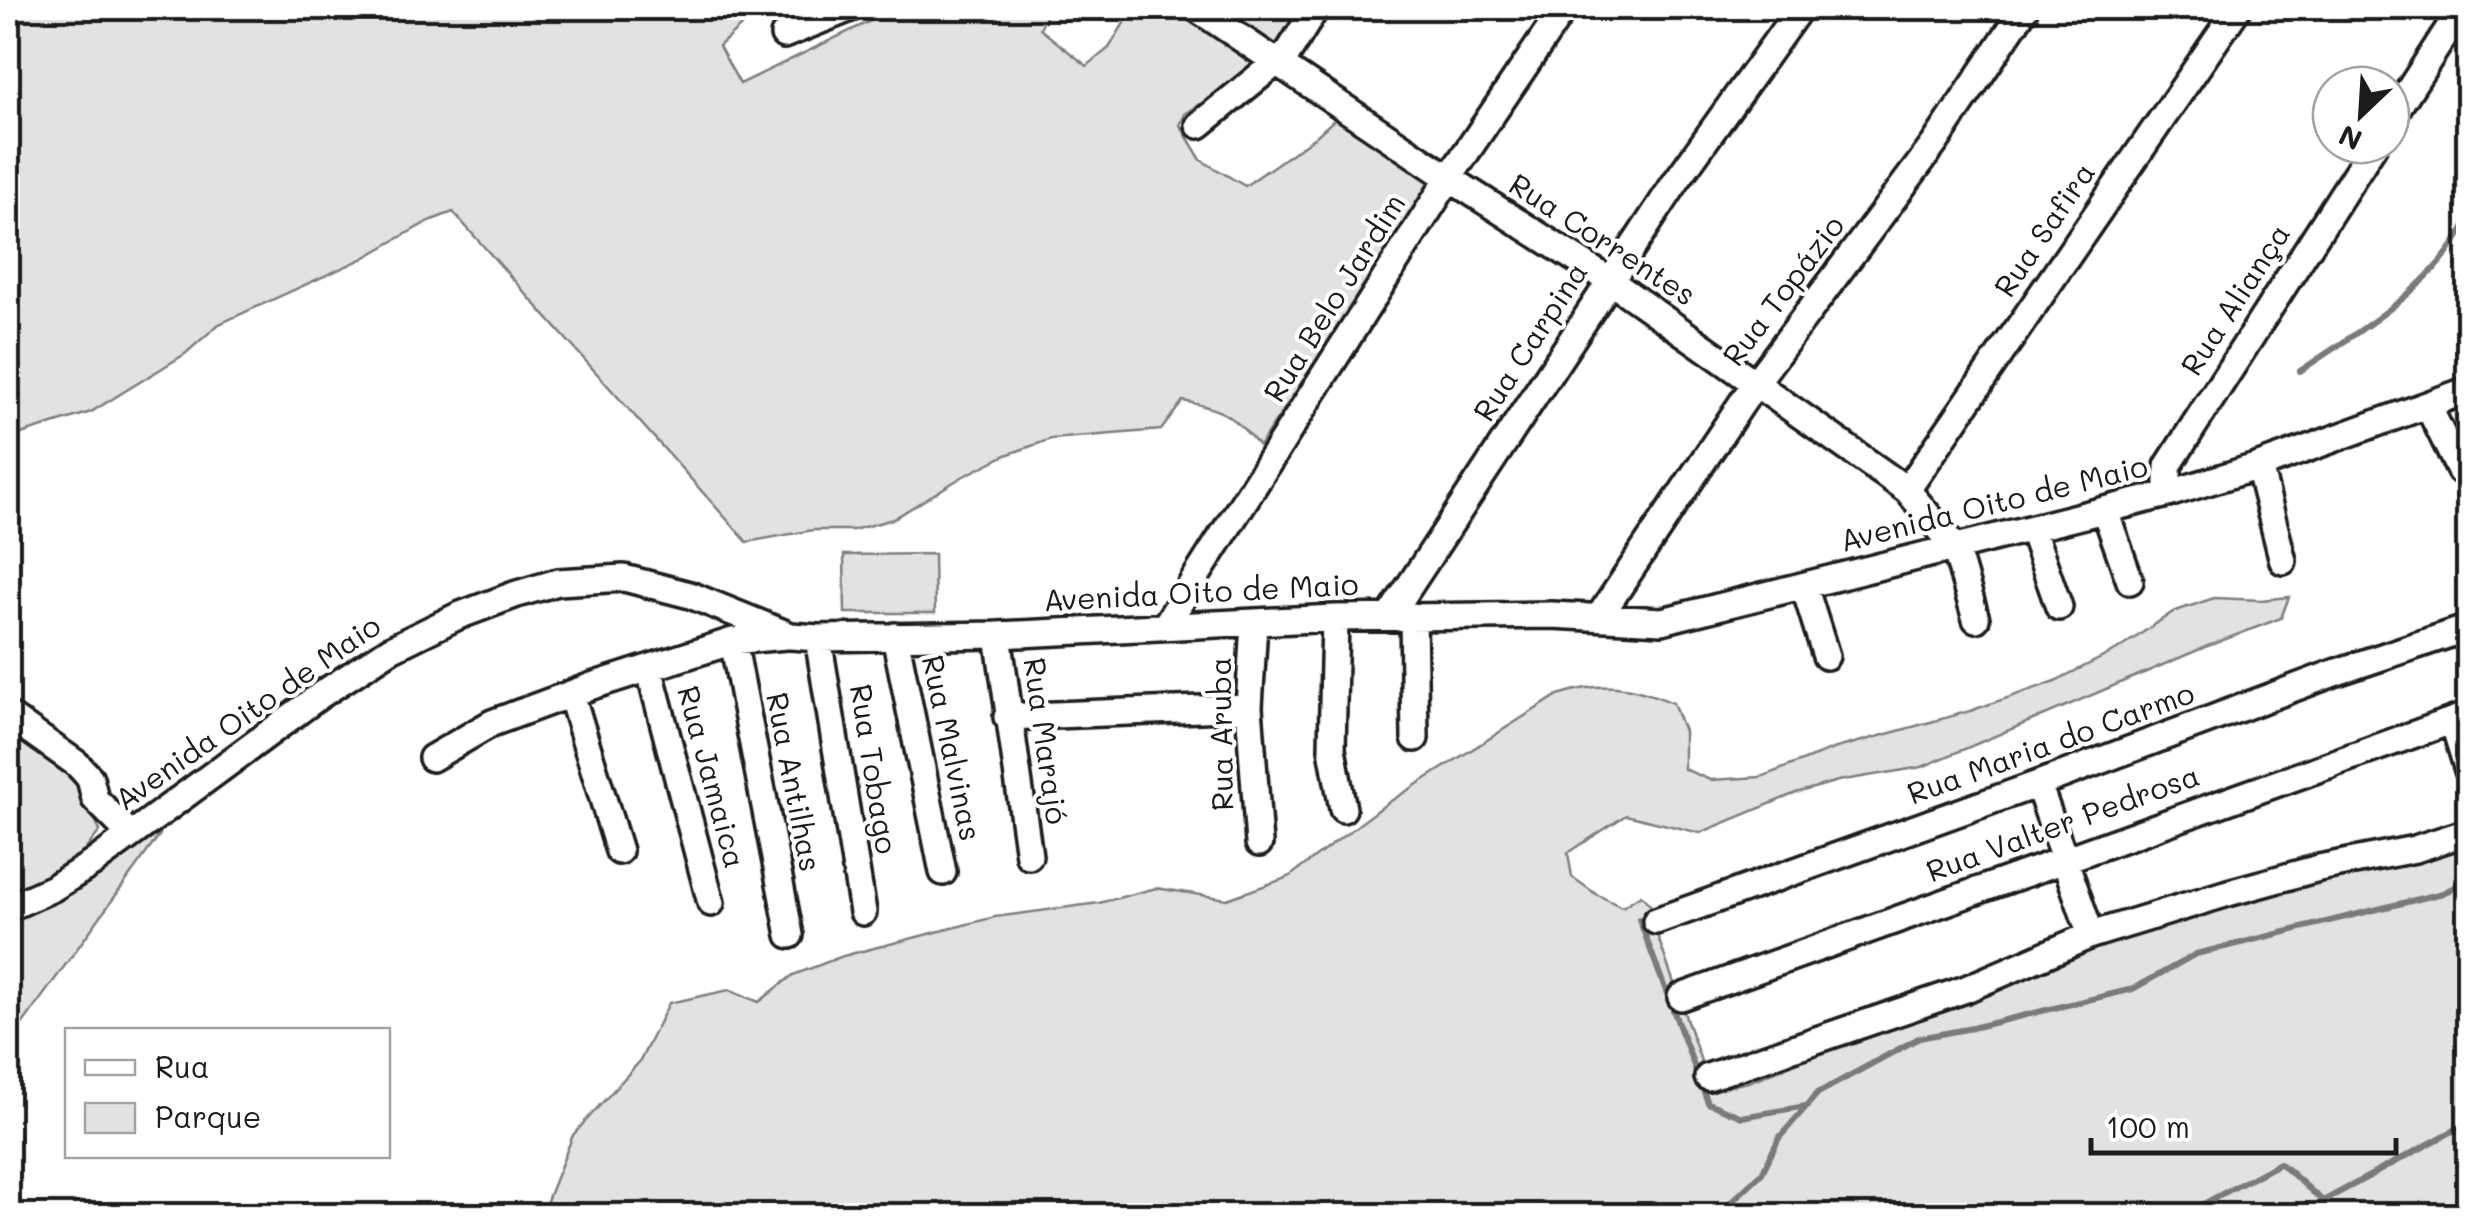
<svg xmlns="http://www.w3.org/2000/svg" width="2476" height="1223" viewBox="0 0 2476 1223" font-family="Mali,sans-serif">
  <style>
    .green { fill: #e2e2e2; stroke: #7f7f7f; stroke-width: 2.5 }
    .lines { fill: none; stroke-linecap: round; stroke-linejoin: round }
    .stream { stroke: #7a7a7a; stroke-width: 6 }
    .minor-casing { stroke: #1c1c1c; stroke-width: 32 }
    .minor { stroke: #fff; stroke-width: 25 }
    .labels { text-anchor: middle; stroke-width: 8; stroke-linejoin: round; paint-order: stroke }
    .street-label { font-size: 30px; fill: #1c1c1c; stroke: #fff }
  </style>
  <rect width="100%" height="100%" fill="#fff"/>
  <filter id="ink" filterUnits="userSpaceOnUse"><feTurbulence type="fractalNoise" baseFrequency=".01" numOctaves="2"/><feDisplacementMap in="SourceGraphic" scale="20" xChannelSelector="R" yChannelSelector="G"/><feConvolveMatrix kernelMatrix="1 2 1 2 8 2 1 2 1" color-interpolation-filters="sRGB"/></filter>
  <g filter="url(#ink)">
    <path class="green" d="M8,8H761L719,46L740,84L897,8H1050L1040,29L1087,66L1109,48L1133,8H1309L1282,50L1185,114L1180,125L1201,160L1245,186L1315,137L1337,117L1438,182L1259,446C1233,415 1223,409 1183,401L1161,430L1051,439L1006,455L962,477L893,519L853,530H813L747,542L453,212L429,221L362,259L219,324L185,354L91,412L8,438Z
      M934,554L935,613H845L844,555Z
      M2289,597L2281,618L2205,647L1922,767L1838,781L1796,793L1700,833L1626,815L1568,853L1572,877L1596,894L1622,907L1641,895L1656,912L1651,917L1711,1090L1748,1082L2071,955L2346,869L2468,843V1215L541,1216L573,1135L640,1061L669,1003L729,990L759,1002L793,975L843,956L995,917L1099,903L1156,888L1227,899L1289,877L1386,804L1558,695C1603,681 1630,685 1673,703L1684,731V769L1710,780L1761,777L1833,749L1970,711L2053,682L2117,650L2173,612L2214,598L2261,600Z
      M8,732L80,784L100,831L41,906L161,833L8,1044Z"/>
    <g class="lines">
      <path class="stream" d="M2300,371C2360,330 2436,287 2468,220
        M1639,919L1708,1103L1742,1117L1806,1106
        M1694,1216L1725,1208L1762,1173L1779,1138L1818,1093L1919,1038L1972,1028L2133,989L2196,954L2443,893L2468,880
        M2181,1216L2280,1163L2323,1201L2464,1125L2468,1128"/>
      <defs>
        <path id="minor" d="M1196,8L1449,178L1610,281L1907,490L1955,547L1976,619
          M784,35L851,8
          M2391,118L2462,8
          M1199,125L1288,53L1316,8
          M2428,406L2460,471
          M2259,466L2283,561
          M1907,490L2238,8
          M2168,494V466L2374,145
          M2105,511L2130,581
          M2032,530L2059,607
          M1804,586L1826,656
          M1413,616L1415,738
          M1389,617L1677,180L1800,8
          M1599,617L1756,382L1935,143L2025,8
          M1335,618L1332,749L1343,809
          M1254,623L1249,707L1259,843
          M1165,626L1449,178L1564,8
          M998,635L1029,856
          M895,636L943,872
          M818,638L863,912
          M733,641L790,935
          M649,668L711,903
          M571,694L619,851
          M8,715L77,764L90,778L95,799L131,835
          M1007,717L1249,707
          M2453,721L2468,770
          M432,758L492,723L592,686L733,641L786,636
          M2038,784L2091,935
          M8,908L53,888L93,863L322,694L391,649L458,616L517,594L558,582L624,578L690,595L791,636L818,638L998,635L1335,618L1552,615L1662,621L2168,494L2259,466L2468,390
          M1656,921L2038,784L2334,673L2468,628
          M1681,997L2468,715
          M1708,1077L1966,989L2091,935L2228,893L2319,868L2415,849L2468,832"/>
      </defs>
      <use href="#minor" class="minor-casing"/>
      <use href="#minor" class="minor"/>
    </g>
  </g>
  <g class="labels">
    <g class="street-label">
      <text transform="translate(2045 230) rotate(-56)" y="10">Rua Safira</text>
      <text transform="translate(1602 240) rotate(33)" y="10">Rua Correntes</text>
      <text transform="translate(1784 291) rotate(-53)" y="10">Rua Topázio</text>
      <text transform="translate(1335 298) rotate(-58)" y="10">Rua Belo Jardim</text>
      <text transform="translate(2236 300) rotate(-57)" y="10">Rua Aliança</text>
      <text transform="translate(1531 342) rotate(-57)" y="10">Rua Carpina</text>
      <text transform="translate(1994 504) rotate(-14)" y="10">Avenida Oito de Maio</text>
      <text transform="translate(1201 593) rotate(-3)" y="10">Avenida Oito de Maio</text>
      <text transform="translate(248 713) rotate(-35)" y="10">Avenida Oito de Maio</text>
      <text transform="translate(1222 734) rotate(-91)" y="10">Rua Aruba</text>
      <text transform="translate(1045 741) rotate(82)" y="10">Rua Marajó</text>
      <text transform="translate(2051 744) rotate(-20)" y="10">Rua Maria do Carmo</text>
      <text transform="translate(951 748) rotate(78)" y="10">Rua Malvinas</text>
      <text transform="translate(873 769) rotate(81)" y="10">Rua Tobago</text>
      <text transform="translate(711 777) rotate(75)" y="10">Rua Jamaica</text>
      <text transform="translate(793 782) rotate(79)" y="10">Rua Antilhas</text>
      <text transform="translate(2063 824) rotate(-20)" y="10">Rua Valter Pedrosa</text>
    </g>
  </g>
  <rect width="2476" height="1223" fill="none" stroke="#fff" stroke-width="40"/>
  <rect x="20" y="20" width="2436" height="1183" fill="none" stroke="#1c1c1c" stroke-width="4" filter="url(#ink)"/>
  <rect x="65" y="1028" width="325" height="130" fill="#ffffff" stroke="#a4a4a4" stroke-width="2.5"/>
  <rect x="85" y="1060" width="50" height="15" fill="#ffffff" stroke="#a4a4a4" stroke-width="2.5"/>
  <text x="155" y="1078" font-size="30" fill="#1c1c1c">Rua</text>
  <rect x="85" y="1103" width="50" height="30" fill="#e2e2e2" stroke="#a4a4a4" stroke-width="2.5"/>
  <text x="155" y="1128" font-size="30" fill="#1c1c1c">Parque</text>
  <g transform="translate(2361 115) rotate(205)"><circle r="48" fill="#ffffff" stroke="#a4a4a4" stroke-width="2.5"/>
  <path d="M0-8L18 38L0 25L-18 38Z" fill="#1c1c1c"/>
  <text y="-15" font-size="28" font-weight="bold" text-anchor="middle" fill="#1c1c1c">N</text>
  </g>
  <path d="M2091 1138v15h305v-15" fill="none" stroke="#1c1c1c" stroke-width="5"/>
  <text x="2106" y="1138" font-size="30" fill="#1c1c1c" stroke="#ffffff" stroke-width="8" paint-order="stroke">100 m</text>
</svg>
